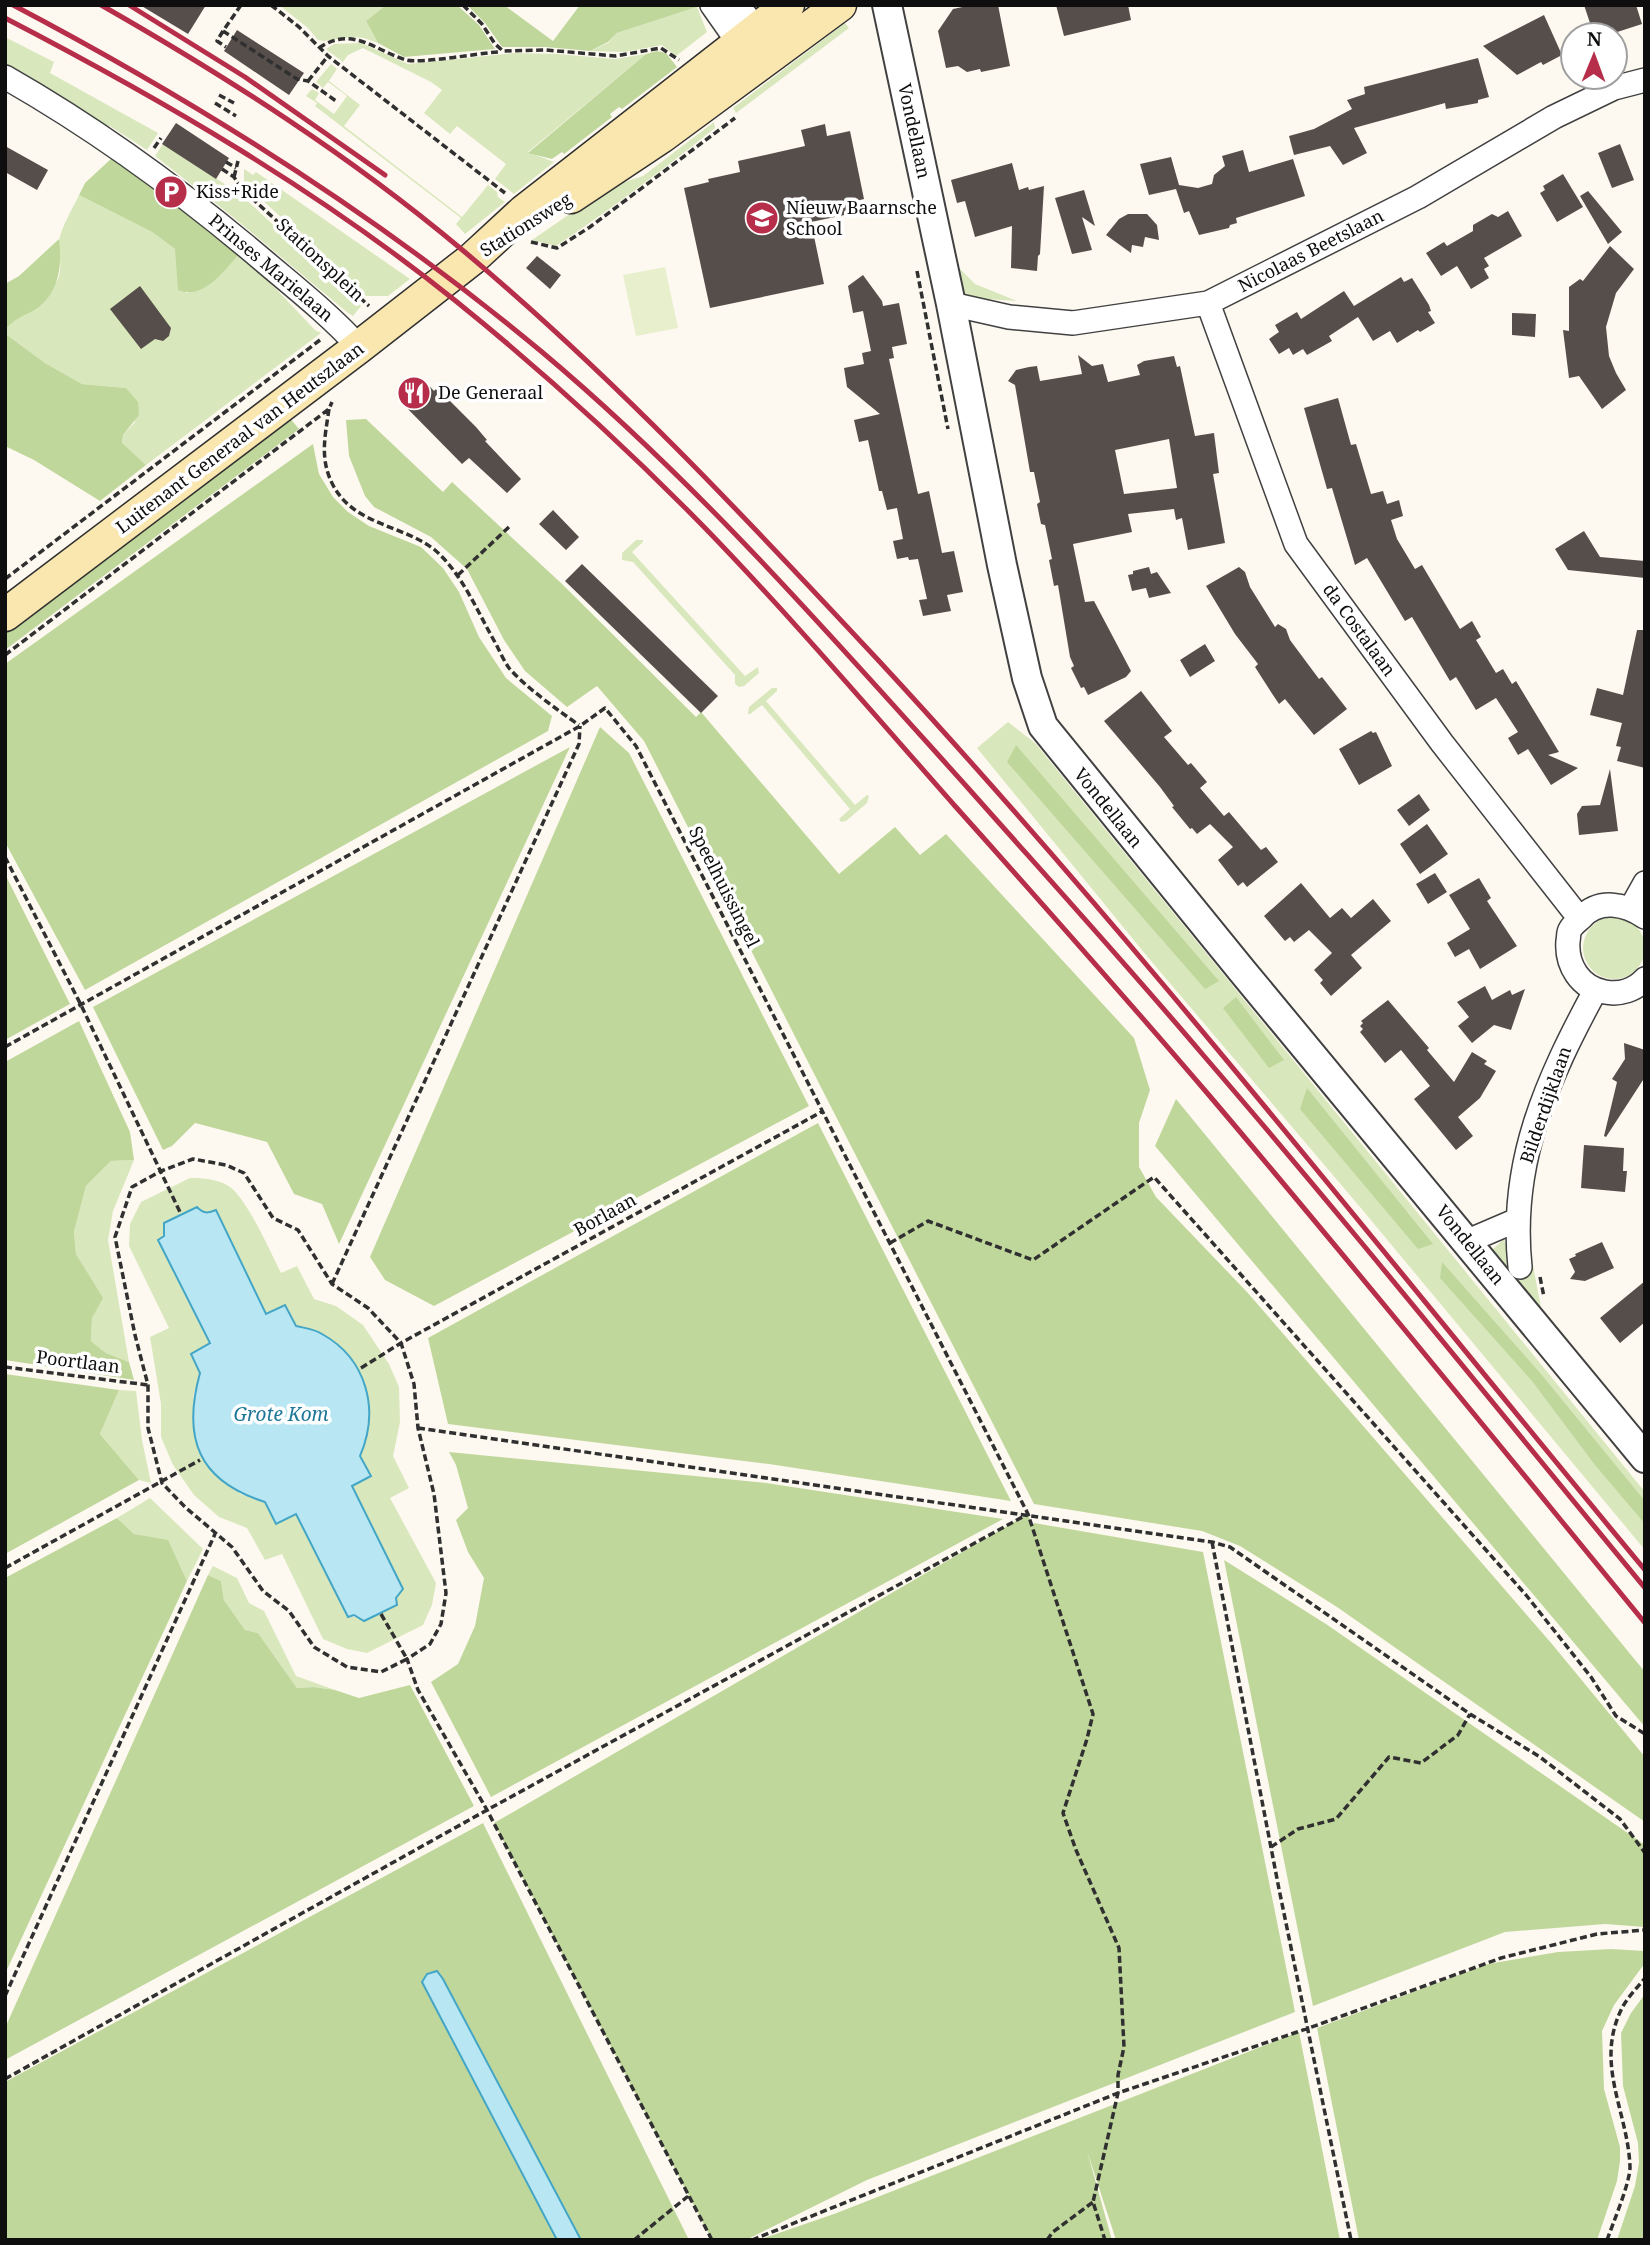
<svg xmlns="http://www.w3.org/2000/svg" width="1650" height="2245" viewBox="0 0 1650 2245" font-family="'Noto Serif',serif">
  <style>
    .green { fill: #d9e7bc; fill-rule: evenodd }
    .forest { fill: #c0d79c }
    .pitch { fill: #e8efcd }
    .water { fill: #b8e6f3; stroke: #43a6c6; stroke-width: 2 }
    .building { fill: #564e4b; fill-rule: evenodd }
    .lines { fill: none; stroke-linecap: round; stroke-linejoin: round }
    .minor-casing { stroke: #414141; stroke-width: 26 }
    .tertiary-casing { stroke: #414141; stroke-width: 32 }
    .secondary-casing { stroke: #303030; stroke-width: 35 }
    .path { stroke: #303030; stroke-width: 3.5; stroke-dasharray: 7 3.5; stroke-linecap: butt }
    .minor { stroke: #fff; stroke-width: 23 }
    .tertiary { stroke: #fff; stroke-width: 28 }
    .secondary { stroke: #fae6af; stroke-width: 32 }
    .rail { stroke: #b72e4a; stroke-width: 5 }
    .labels { text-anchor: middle; stroke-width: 7; stroke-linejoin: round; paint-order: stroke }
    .street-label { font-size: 18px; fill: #0e0e0e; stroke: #fff }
    .poi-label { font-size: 18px; fill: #0e0e0e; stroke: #fff; text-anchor: start }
    .water-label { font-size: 19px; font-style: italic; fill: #1e7799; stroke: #fff }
  </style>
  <rect width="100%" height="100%" fill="#fef9f0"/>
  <path class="green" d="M279,5H386L366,21L378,43L364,38L351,37L324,41L318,40L308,28Z
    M697,7L707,32L676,56L662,45L624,52L590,51L608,43L617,33Z
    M845,23L849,28L736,113L733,108Z
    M5,37L54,62L50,73L158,133L147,150L110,126L100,127L5,69Z
    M361,43L408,64L514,53L557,54L615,59L646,54L528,152L554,162L514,194L495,179L506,164L457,126L450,134L424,113L442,90L431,82L363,48L348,55L343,62L326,49L334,44Z
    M331,64L337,69L329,81L360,105L344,126L462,217L488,185L497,192L498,197L505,202L465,234L456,224L461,218L315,106L317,103L306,96L312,89L319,93L315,100L334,114L347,96L328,82L323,88L316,82Z
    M714,122L715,128C664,169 611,209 556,246L532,240L609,187L643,176Z
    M163,144L240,194L361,306L353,316L348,313L233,217L155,156Z
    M244,169L253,175L256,172L410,279L388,296H366L244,183Z
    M79,195L152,232L175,249L186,293C211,289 224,269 241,252L315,330L321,333L146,465L122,444L123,435L135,422L126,388L82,384L45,363L7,335L6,329C17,314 51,295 58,279C63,266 58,254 59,241C61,227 73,208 79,195Z
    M954,263L975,284L1017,301L971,298L959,290Z
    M636,540H643V542L632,552L745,676L758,667L759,673L744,686L739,687L735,684V675L633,562L622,560V553Z
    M772,688H777V691L766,701L855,805L867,795L869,796L867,803L846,821L841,822L839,819L850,809L762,705L750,714H748L749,707Z
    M1008,722L1035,743L1645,1492V1550L1360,1207L1146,955L977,748Z
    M1583 948a31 31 0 1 1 62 0a31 31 0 1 1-62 0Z
    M134,1160L113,1211L108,1240L129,1362L106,1353L91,1341L92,1318L102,1298L76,1254L74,1232L86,1186L111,1161Z
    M190,1178C203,1178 216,1179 227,1185C245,1194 271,1253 281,1273L297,1266L314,1299L336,1306L363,1325L389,1364L399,1387L400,1422L393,1456L409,1488L390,1498L436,1583L432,1605L423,1625L367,1653L347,1649L323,1639L282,1554L265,1560L247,1528L219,1517L194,1495L173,1465L161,1437V1404L150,1337L169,1328L129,1246L130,1224L141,1202ZM197,1207L208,1213L216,1211L266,1315L321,1333L366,1441L359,1456L351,1485L403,1588L396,1598L360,1617H348L296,1513L240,1494L193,1397L200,1373L191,1354L211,1343L159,1240L164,1236L165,1223Z
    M1504,1239L1514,1272L1527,1255H1531L1543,1318L1525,1299L1492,1250Z
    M119,1390L136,1391L142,1440L151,1483L139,1480L100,1434Z
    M150,1498L203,1549L187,1581L168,1541L134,1534L117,1518Z
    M213,1566L237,1578L249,1603L264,1611L296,1676L335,1690L314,1687L297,1688L258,1633L245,1630L224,1600L221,1581L208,1575Z"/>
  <path class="forest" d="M386,5H457L479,25L495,49L404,57L378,43L366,21Z
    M467,5H504L553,41L580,5H696L697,7L617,33L608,42L590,51L546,47H502L485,23Z
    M657,51L666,53L677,67L622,109L619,107L610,114L612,117L564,154L562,152L552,159L528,153L646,54Z
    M113,157L241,252C225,269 204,301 178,290L175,249L152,232L79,195L85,183Z
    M59,239C62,264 60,290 39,307C28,315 15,317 6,329L7,335L45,363L82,384L126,388L138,402L139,415L123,435L122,443L146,465L100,501L34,460L5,446V284L19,276Z
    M289,417L299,429L5,650V631Z
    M366,419L443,492L452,482L561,583L696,717L701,712L839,874L895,827L920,855L946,834L1134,1038L1150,1090L1139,1123V1167L1156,1197L1247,1292L1552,1644L1645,1757V1822L1337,1607L1240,1546L1202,1531L1034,1504L644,741L597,686L567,707L525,671L504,640L467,569L431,537L374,507L365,496L349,456L346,420Z
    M313,444L319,474L333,497L348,512L369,526L421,547L443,568L459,592L479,637L506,678L552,716L548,731L85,990L5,842V664Z
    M600,727L629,753L809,1106L434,1306L385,1280L370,1257Z
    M1016,745L1219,981L1205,989L1007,762Z
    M570,747L339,1244L322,1204L294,1194L267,1142L195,1123L172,1146L163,1150L93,1007Z
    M5,874L70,1004L5,1040Z
    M1236,997L1284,1060L1269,1068L1223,1008Z
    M79,1021L130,1132L134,1160L111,1161L86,1186L74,1232L76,1254L103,1298L92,1318L91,1341L106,1353L129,1362L134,1380L5,1360V1062Z
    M1307,1088L1433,1244L1418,1249L1300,1109Z
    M1176,1099L1645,1672V1727L1155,1146Z
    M818,1123L1011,1501L769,1464L448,1424L428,1338Z
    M1442,1262L1541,1374L1645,1501V1524L1595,1465L1532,1381L1440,1278Z
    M5,1374L119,1390L100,1434L139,1480L5,1554Z
    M449,1452L766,1483L1003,1519L491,1797L431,1682L458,1664L475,1626L484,1578L468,1552L456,1520L468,1508L456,1465Z
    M1028,1514L1032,1525L1034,1523L1203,1552L1295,2012L867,2180L746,2240H712L494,1823Z
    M117,1518L134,1534L168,1540L187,1581L5,1974V1578Z
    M1224,1560L1326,1624L1645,1845V1927L1605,1924L1505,1932L1313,2006Z
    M208,1575L221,1581L224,1600L245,1630L258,1633L297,1688L314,1687L335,1690L359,1698L410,1685L474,1806L5,2060V2028Z
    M483,1823L689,2240H5V2082Z
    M1611,1949L1645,1951V1963L1614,2005L1602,2031L1604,2089L1620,2147V2161L1617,2181L1597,2240H1359L1317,2028L1488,1964L1558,1952Z
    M1645,1994V2240H1617L1635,2186L1639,2163L1638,2143L1623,2086L1621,2033L1631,2013Z
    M1299,2032L1340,2240H1116L1087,2151L1112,2240H758L834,2214Z"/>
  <path class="pitch" d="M665,267L678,328L636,336L623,275Z"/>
  <path class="water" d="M197,1207C203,1213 207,1214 216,1210L266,1314L285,1305L296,1326C304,1328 315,1329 322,1334C367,1359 380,1410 360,1456L371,1476L352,1486L403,1589L396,1598L397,1605L364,1621L354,1615L348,1617L296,1514L276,1524L265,1502C198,1481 182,1438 200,1373L191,1354L210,1343L158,1240L164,1236V1223Z
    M437,1971L443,1979L581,2240H557L422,1982L427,1974Z"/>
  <path class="building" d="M140,5H206L188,34Z
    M972,5H998L1010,66L981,72L980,69L967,72L958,66L946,68L938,31L953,9Z
    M1056,5H1128L1131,20L1064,36Z
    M1584,5H1636L1642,24L1608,35H1594Z
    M1544,15L1562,55L1543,65L1541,62L1517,75L1483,46Z
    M237,30L304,73L289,95L224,51Z
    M1478,58L1489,97L1478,100V103L1446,109L1445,103L1354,128L1367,153L1343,165L1330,146L1294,155L1289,136L1314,129L1352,109L1347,100L1365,94L1364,87Z
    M176,123L229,158L216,179L162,144Z
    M825,124L827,136L850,131L864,199L852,202L854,213L811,222L824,284L710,308L684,188L709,182L708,179L740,172L738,161L805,146L801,130Z
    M1620,144L1634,180L1612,188L1598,153Z
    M5,146L48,170L37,190L5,172Z
    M1243,150L1249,172L1293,159L1305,196L1236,218L1237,223L1230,225L1229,228L1199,235L1189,211L1184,213L1176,189L1149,195L1140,164L1171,157L1179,185L1198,188L1212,184L1214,175L1225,166L1222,156Z
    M1012,163L1019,190L1028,187L1029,190L1044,186L1040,254L1038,256L1037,271L1011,268L1012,226L975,237L965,201L957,203L951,180Z
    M1563,174L1583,207L1557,222L1540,193L1545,190L1543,186Z
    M1084,190L1095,226L1082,217L1092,250L1072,254L1055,198Z
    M1588,191L1622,232L1608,244L1580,196Z
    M1508,211L1522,236L1484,258L1489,266L1484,269L1489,278L1471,289L1457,266L1441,276L1426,253L1444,242L1447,246L1473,231V225L1492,214L1498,217Z
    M1128,214H1147L1157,225L1159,240L1145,237L1143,247L1132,245L1131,253L1106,235L1119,219Z
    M1610,246L1634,269L1616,293L1606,327L1609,356L1616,373L1626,390L1602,409L1579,376L1569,378L1563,330L1569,331V287L1580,279L1583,281Z
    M537,256L561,275L550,289L526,268Z
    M863,275L882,301L883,306L899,303L907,344L892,347L894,358L889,359L918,494L929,491L942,553L954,551L963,592L947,595L951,611L923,616L919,600L927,599L918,559L909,560L908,557L897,559L893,541L903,539L897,508L887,510L882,491H879L868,440L859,442L854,420L880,414L847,387L844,368L864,364L862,353L871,351L863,311L853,313L848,286Z
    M1401,277L1404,282L1412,278L1429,305L1431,311L1428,312L1435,323L1420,332L1418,330L1397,343L1390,331L1373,341L1358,317L1329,336L1332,341L1307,355L1303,349L1293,355L1289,348L1279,354L1269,339L1279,332L1275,325L1297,312L1301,319L1344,291L1354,306Z
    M140,286L171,328L169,336L163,341L155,339L141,349L110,309Z
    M1512,313L1536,314L1535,337L1512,335Z
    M1078,355L1092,366L1103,364L1108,382L1140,375L1137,365L1144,361L1174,356L1177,367L1180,366L1195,436L1214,433L1219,473L1213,474L1225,543L1188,550L1182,518L1176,520L1174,509L1128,514L1132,532L1073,544L1085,602L1094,601L1131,671L1126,677L1088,695L1084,687L1081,688L1071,668L1074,666L1070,657L1058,585L1054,586L1049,560L1052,559L1045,525L1041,524L1037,504L1040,502L1034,472H1030L1015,385L1008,381L1016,370L1029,367L1037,366L1040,381L1082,374ZM1169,439L1177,488L1124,494L1115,450Z
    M423,379L434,391L436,389L449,400L476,427L487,440L485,441L521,479L507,493L469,458L462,464L401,402Z
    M1338,398L1351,445L1356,444L1371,494L1383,491L1387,504L1399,500L1403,516L1391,520L1397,539L1415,569L1422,565L1460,629L1472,621L1481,637L1476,640L1496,673L1503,669L1512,684L1516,681L1559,752L1548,755L1578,768L1551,785L1528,749L1518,755L1508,738L1518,732L1496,698L1476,710L1456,677L1450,681L1412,617L1405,621L1367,558L1355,565L1332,488L1327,489L1304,408Z
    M553,510L579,537L566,550L539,524Z
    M1584,531L1600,557L1645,561V578L1568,570L1555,549Z
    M582,564L718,696L701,713L565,581Z
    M1149,567L1151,574L1157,572L1171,593L1149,598L1146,588L1132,591L1128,575L1133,574V571Z
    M1239,567L1245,572L1250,587L1275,627L1278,624L1286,629L1290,640L1319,679L1322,677L1347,709L1314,735L1285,699L1279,704L1271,692L1255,667L1258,664L1235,634L1206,586Z
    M1637,630H1645V768L1617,761L1621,747L1616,746L1622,723L1590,715L1597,688L1623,695Z
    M1205,644L1215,661L1190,677L1180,660Z
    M1141,691L1172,731L1164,737L1188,765L1191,763L1207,782L1200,788L1224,816L1229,812L1261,850L1266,847L1278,862L1247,887L1243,882L1238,886L1218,860L1233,847L1210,824L1197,834L1192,828L1190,829L1172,807L1174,806L1160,787L1104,721Z
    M1371,731L1373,733L1376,732L1392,766L1359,785L1339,749Z
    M1610,769L1618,831L1579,835L1577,814L1582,806L1600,805Z
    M1419,794L1430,810L1409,826L1397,810Z
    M1427,824L1448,854L1420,874L1400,844Z
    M1435,873L1447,892L1428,904L1416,884Z
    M1479,878L1491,898L1487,901L1517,946L1480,969L1469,949L1455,957L1447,943L1470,929L1449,895Z
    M1301,883L1330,918L1342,908L1351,918L1373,899L1391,921L1351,955L1362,968L1331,996L1320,983L1323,980L1314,970L1332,953L1309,930L1294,942L1290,937L1285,941L1264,916Z
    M1485,986L1492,1000L1510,990L1512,995L1525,989L1511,1030L1494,1025L1472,1043L1458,1026L1469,1017L1457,1002Z
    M1388,1000L1429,1048L1427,1050L1454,1082L1472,1052L1487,1061L1484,1064L1496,1071L1480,1098L1458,1117L1473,1136L1456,1150L1414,1099L1430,1086L1401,1050L1385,1063L1360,1032L1363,1029L1360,1026L1363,1023L1361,1021Z
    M1624,1043L1645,1050V1077L1606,1137L1604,1136L1617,1082L1612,1079L1625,1059Z
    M1584,1145L1624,1148L1623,1171H1627L1625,1192L1581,1188Z
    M1602,1242L1614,1268L1585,1281L1570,1279L1575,1272L1569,1259L1576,1256L1575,1254Z
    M1645,1281V1322L1620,1343L1600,1318Z"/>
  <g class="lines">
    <defs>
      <path id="minor" d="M712,5L738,42L753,51
        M737,5L756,28L762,43
        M5,77C98,130 184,193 265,262C297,289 331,316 359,347
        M1208,303L1296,544L1442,743L1580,919
        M951,304L1009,317L1073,323L1208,303L1418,197L1554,117L1614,88L1645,80
        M1631,908L1645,883
        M1645,917C1625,904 1599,898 1581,918C1578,921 1571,926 1570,930C1568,933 1569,937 1568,941C1566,965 1580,988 1605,992C1620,995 1635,990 1645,979
        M1468,1241L1517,1220
        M1520,1267C1509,1162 1547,1080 1595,991"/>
      <path id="tertiary" d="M887,5L951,304L1002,565L1027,678L1043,726L1243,972L1645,1458"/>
      <path id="secondary" d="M571,197L661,137L840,5
        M5,615L359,347L472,259L524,211L788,5"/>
    </defs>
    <use href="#minor" class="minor-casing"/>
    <use href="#tertiary" class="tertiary-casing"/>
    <use href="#secondary" class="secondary-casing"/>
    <path class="path" d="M241,5L223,31L297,79L308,81L336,101
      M271,5L299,27L328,56L505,193
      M463,5L482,24L495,44L503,51L546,50L615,56L661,48L679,60
      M223,31L217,41L226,47
      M319,48C352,25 376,51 406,60C420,64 479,53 498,52L500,49
      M308,81L328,56
      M219,95L234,103
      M215,103L236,116
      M154,148L161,138
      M226,162L236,168
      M222,169L234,177L241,188L369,306
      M234,177L238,161
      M531,242L557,248L590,227L735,118
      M917,271L948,429
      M329,409C325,437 319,460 334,487C356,526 405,525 436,551C463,575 478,613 496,644C500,652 504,661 509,668C524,686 559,711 579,725
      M458,575L510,526
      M5,579L320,340
      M5,655L329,409L332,402
      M5,857L81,1005L180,1212
      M5,1047L580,726L605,708L636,746L1028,1514L1093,1714L1087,1739L1063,1813L1076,1850L1119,1948L1124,2047L1118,2075V2093L1093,2202L1105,2240
      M890,1243L928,1221L1033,1260L1154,1177L1526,1595L1591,1677L1616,1716L1645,1734
      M1540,1277L1544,1297
      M332,1284L579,744L580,726
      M5,1367L148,1385
      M361,1368L401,1343L823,1111
      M418,1428L1212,1542L1230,1547L1470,1714L1540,1757L1620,1819L1645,1853
      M1212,1542L1279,1889L1351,2240
      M5,1568L200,1460
      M381,1614L407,1659L381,1672L347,1667L314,1647L289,1611L263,1591L232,1547L185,1507L162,1483L148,1428V1385L135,1335L115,1237L132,1187L161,1171L193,1159L226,1165L244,1173L273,1218L298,1230L332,1284L368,1308L401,1343L414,1384L418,1428L434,1494L446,1593L441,1624L430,1644L407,1659L418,1690L487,1810L712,2240
      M1271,1847L1298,1829L1336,1819L1389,1757L1421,1763L1458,1735L1470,1714
      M5,1996L215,1534
      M5,2079L487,1810L1026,1515
      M634,2240L687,2197L689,2200
      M752,2240L1118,2093L1309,2028L1501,1958L1597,1934L1645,1930
      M1047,2240L1053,2232L1093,2202
      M1607,2240C1613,2223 1630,2183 1630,2167C1628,2111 1594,2064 1622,2008C1627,1998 1637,1988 1645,1978"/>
    <use href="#minor" class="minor"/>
    <use href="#tertiary" class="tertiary"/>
    <use href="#secondary" class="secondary"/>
    <path class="rail" d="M13,5C201,104 379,216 542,352C698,483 832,637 968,788C1047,877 1127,965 1204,1056C1354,1230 1498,1410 1645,1588
      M101,5C227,77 349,155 460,248C611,374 745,517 879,661C1148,952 1392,1265 1645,1570
      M129,5L245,77L385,175
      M5,18C163,100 318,190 457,302C545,373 628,449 706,529C792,618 873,713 955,806C1040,901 1125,997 1208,1094C1356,1268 1500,1446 1645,1623"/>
  </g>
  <defs>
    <symbol id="parking-disc" viewBox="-11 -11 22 22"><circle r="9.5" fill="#b72e4a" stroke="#fff"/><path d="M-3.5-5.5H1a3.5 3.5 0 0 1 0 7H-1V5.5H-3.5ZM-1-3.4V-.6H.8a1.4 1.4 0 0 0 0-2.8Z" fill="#fff"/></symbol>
    <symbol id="school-disc" viewBox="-11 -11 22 22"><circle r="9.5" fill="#b72e4a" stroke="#fff"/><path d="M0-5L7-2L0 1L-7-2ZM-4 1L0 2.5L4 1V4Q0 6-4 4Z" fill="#fff"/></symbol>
    <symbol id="restaurant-disc" viewBox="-11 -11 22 22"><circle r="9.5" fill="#b72e4a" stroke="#fff"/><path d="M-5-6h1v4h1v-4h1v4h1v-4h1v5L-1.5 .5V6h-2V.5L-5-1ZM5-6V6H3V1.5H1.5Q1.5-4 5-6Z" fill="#fff"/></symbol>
  </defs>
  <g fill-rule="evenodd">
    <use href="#parking-disc" x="152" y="173" width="38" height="38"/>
    <use href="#school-disc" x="743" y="199" width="38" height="38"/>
    <use href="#restaurant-disc" x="395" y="374" width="38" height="38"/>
  </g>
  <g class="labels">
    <g class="street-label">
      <text transform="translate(914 131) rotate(78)" y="6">Vondellaan</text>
      <text transform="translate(526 225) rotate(-32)" y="6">Stationsweg</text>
      <text transform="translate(1311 251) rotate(-27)" y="6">Nicolaas Beetslaan</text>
      <text transform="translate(320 260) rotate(43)" y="6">Stationsplein</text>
      <text transform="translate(271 268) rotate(40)" y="6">Prinses Marielaan</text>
      <text transform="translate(240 438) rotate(-37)" y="6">Luitenant Generaal van Heutszlaan</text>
      <text transform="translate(1359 630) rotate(54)" y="6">da Costalaan</text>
      <text transform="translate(1108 808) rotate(51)" y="6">Vondellaan</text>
      <text transform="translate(724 887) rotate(63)" y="6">Speelhuissingel</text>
      <text transform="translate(1546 1105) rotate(-71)" y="6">Bilderdijklaan</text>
      <text transform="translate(605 1215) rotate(-29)" y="6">Borlaan</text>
      <text transform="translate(1470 1245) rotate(51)" y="6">Vondellaan</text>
      <text transform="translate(78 1362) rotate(7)" y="6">Poortlaan</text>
    </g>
    <g class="poi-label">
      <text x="196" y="198">Kiss+Ride</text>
      <text x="786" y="214">Nieuw Baarnsche<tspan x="786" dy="21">School</tspan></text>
      <text x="438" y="399">De Generaal</text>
    </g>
    <g class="water-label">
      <text x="281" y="1421">Grote Kom</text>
    </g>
  </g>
  <rect width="1650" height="2245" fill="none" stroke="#0e0e0e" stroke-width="14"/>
  <g transform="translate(1594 56) rotate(1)"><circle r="33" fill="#ffffff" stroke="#9f9f9f" stroke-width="2"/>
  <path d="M0-5L12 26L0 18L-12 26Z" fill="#b72e4a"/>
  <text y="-10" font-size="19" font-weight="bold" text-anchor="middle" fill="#0e0e0e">N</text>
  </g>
</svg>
